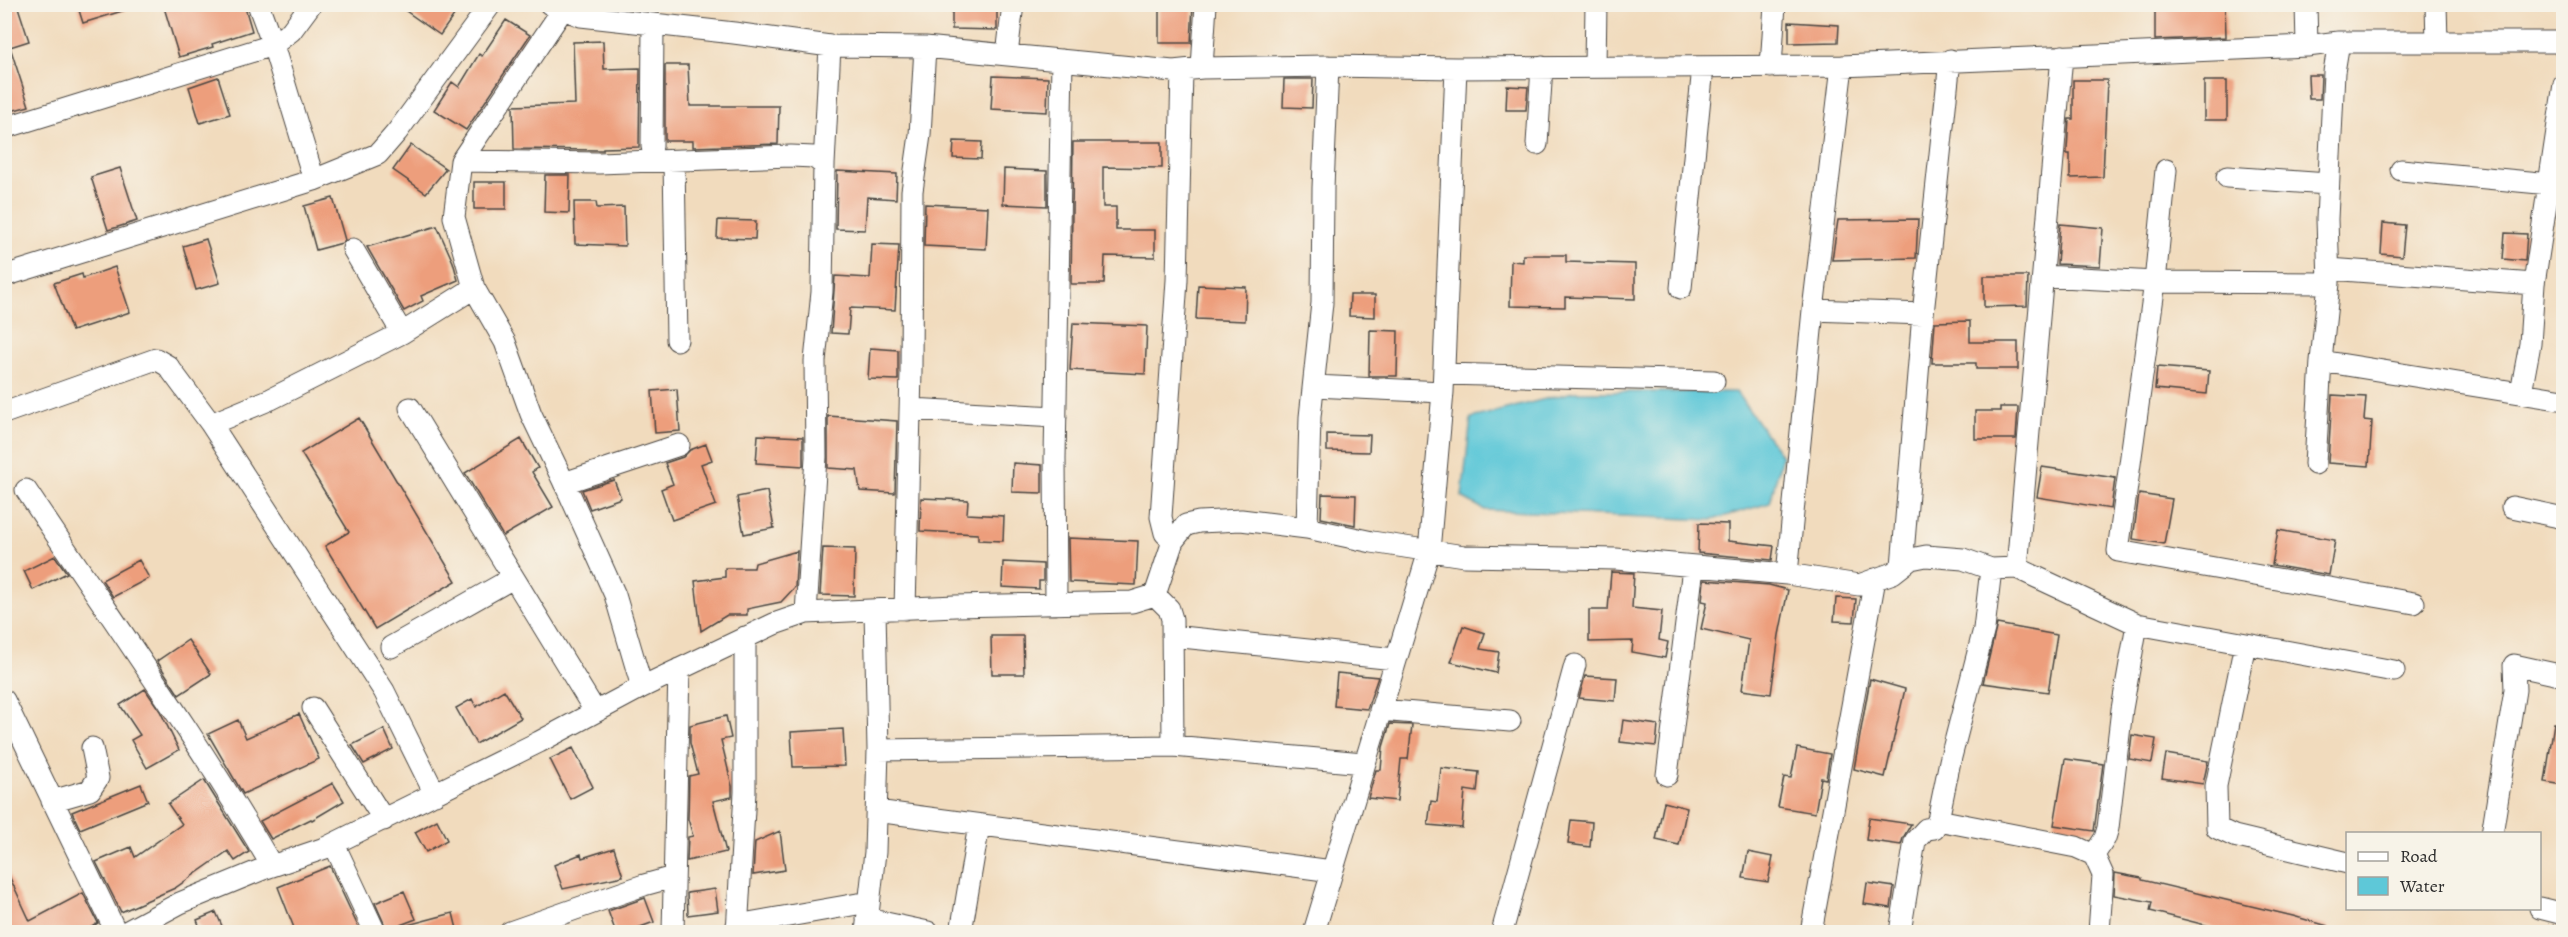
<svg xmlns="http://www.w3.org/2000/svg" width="2568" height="937" viewBox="0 0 2568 937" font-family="Alegreya,serif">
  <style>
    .water { fill: #5ec8d8; stroke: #447a82; stroke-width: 1.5 }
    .building { fill: #ed9e7c }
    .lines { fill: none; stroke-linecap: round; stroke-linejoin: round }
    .minor-casing { stroke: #494541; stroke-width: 23 }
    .minor { stroke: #fff; stroke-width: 21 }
  </style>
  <rect width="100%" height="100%" fill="#f7f3e8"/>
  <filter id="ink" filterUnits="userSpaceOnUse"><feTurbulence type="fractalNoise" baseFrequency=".0167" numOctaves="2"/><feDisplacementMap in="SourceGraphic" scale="12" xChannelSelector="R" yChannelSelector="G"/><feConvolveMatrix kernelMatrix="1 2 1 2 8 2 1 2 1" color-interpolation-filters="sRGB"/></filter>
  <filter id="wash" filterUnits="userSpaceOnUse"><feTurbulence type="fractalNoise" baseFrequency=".008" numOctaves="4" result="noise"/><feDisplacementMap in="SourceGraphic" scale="24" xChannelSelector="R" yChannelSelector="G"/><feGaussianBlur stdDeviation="1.35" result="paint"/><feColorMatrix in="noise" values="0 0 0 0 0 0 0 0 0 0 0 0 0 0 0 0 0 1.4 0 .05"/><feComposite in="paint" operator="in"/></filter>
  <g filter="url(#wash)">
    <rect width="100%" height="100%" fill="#f1dbbd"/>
    <path class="water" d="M1573,392H1736L1782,456L1770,503L1712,520L1485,510L1462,497L1471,418Z"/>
    <g id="blocks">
      <path class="building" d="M4,4H17L29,41L10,47L29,106L4,113V41H7L4,32Z
        M77,4H131L132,8L83,23Z
        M163,4H244L252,31L212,44L213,47L179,57Z
        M396,4H447L457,11L440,35Z
        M952,4H997V30L952,29Z
        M1159,4H1193L1191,43H1159Z
        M2155,4H2225L2226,37L2155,40Z
        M506,20L530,35L466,130L434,110L452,82L459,87L479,54L482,56Z
        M1789,22L1839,25L1838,42L1789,43Z
        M603,41L604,69L640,68L639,147L603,148V150H599L514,149L513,106L575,104L573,42Z
        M665,65H688L690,106H779L778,144L693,147V141H665Z
        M2308,75H2321L2320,99H2309Z
        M993,76L1048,78L1047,112L991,109Z
        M218,77L230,114L200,123L189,87Z
        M1284,79H1313L1312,108L1283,107Z
        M2073,80H2107L2103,177L2070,178V154H2067V149L2069,119H2073Z
        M2204,81H2227V120H2204Z
        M1507,86L1528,87L1526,110H1506Z
        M954,141L982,142L981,159L953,158Z
        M1073,142H1162V168L1103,167V207H1116V230H1155V257L1105,256L1104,284H1071Z
        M411,145L446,169L426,193L393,170Z
        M120,168L137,221L108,230L91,177Z
        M1004,169L1047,171V206L1003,204Z
        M837,171L897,174L896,199L867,197L865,230L836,229Z
        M545,175H570L569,213L544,212Z
        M474,182H506V209H474Z
        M333,198L345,240L342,243L316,250L304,206Z
        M574,202H596L597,208L624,207L625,246L575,244Z
        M925,204L988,207L986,249L924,246Z
        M1918,219L1916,258L1832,260L1838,220Z
        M718,220L756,221L755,239L717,238Z
        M2383,223L2405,225L2402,256L2381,254Z
        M2060,224L2103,228L2100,266L2057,264Z
        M437,226L453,262L458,280L421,296L423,301L404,311L367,247Z
        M2505,233L2527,234L2525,261L2503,259Z
        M206,239L220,283L196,290L183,246Z
        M872,244L899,245L895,310L850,308L848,334L831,333L835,276L870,278Z
        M1523,255H1566V262L1635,264V299L1565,297V307L1510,306L1511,261L1523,262Z
        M115,267L130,312L72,331L54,283L82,274L83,278Z
        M1984,276H2028L2027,306L1984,307Z
        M1198,285L1246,287L1245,321L1196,319Z
        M1350,295H1375V317L1349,316Z
        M1970,321V342H2018V369H1976V363H1932L1935,322Z
        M1073,323L1147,326L1145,374L1070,370Z
        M1370,330L1398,331L1397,376H1369Z
        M870,348L898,350V380L868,379Z
        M2157,367L2209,371L2207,394L2155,389Z
        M677,389L680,431L655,433L652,391Z
        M2332,395L2366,397L2364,420L2372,421L2369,466L2328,463Z
        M2000,407H2018L2016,439H1975V411H2000Z
        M828,416L897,421L895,493L860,491L857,470L828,468Z
        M359,418L456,581L375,629L325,546L349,532L301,453Z
        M1327,434L1370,435L1369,452L1327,451Z
        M758,435L803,437V466L756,463Z
        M521,439L538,468L532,472L553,507L503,536L465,473Z
        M706,444L712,460L701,464L716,505L672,520L661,489L673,484L665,463L683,457L690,450Z
        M1013,463L1042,465V493L1012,492Z
        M2042,467L2115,478L2111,509L2037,497Z
        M614,480L621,498L590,509L582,490Z
        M767,491L774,528L744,534L737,497Z
        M1322,494L1356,495L1355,525L1321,518Z
        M2139,494L2172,499L2164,544L2133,539Z
        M921,498L968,500L967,514L1004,516L1003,541L978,540V534L920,531Z
        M1699,523L1728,524V541L1774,546L1772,560L1698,553Z
        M2278,530L2335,540L2329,575L2272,565Z
        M1068,538L1138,541L1136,585L1069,582Z
        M823,548L855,549L854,596L820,595Z
        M797,551L795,587L781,602L747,609V615H727L701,631L695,581L725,577V568H754L755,563Z
        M55,556L67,573L33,590L24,571Z
        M139,560L149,578L113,597L102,580Z
        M1003,562L1043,564V581H1039V589L1002,587Z
        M1611,572L1634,573L1632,608L1662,611L1659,640L1668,642L1665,658L1632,652L1633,641L1589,642V610H1608Z
        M1704,580L1769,585L1788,590L1779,635L1771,694L1742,690L1749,640L1701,629L1707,602L1702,601Z
        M1836,598L1856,599L1854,622L1834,621Z
        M1997,624L2057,635L2048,692L1983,683Z
        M1463,626L1485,633L1480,649L1499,652L1496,673L1451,662Z
        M991,636H1023L1024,674H992Z
        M188,640L211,674L179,695L157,661Z
        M1337,673L1378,677L1367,709L1334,706Z
        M1585,676L1617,678L1615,701L1579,698Z
        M1870,679L1905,689L1885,777L1854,769Z
        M145,689L160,711L179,750L147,768L131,740L140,735L120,705Z
        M504,690L521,718L476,744L456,708L472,699L476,707Z
        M299,714L319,759L243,794L208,734L238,720L246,738Z
        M726,716L731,738L721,740L732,786V797L713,801L726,852L687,861L688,837L693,836L688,819L689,776L698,774L690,743V725Z
        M1623,720L1658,725L1656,746L1620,742Z
        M2554,723L2564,724V785L2545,782Z
        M1390,724L1412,725L1408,759H1401L1397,801L1368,798L1376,770H1381L1383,747Z
        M384,729L393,749L364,764L352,745Z
        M843,729L845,766L793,767L791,732Z
        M2132,735L2156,739L2152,763L2129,759Z
        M573,748L593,787L570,799L550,759Z
        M1797,748L1830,754L1826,779L1821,778L1815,813L1778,807L1784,777L1791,778Z
        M2166,754L2208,761L2203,784L2162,778Z
        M2065,759L2103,764L2094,831L2054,825Z
        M1441,768L1479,772L1477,792L1465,790L1462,828L1428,825L1431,801L1437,802Z
        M204,780L249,852L235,861L228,851L175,888L121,912L96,862L131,847L135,857L182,824L168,804Z
        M333,783L344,801L312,820L311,819L271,839L260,821Z
        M141,784L148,801L80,829L72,812Z
        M1664,802L1687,808L1679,845L1656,840Z
        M1869,818L1911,824L1903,838L1901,845L1866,840Z
        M437,820L447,840L426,852L415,832Z
        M1571,820L1592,822L1590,847L1568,844Z
        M780,831L785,870L753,875L755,842Z
        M614,848L623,876L563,889L554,865L581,854L582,858Z
        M1748,852L1773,857L1768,882L1743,878Z
        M4,865L30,921L83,893L98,923L82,933H4Z
        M330,866L361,933H296L278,887Z
        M2115,873L2142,878V880L2293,916L2328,926L2327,933H2237L2150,911L2152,902L2114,895Z
        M1867,883L1894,887L1891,908L1864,904Z
        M715,889L718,911L688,915L687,893Z
        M404,891L416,919L387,930L375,903Z
        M645,898L654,922L624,933H616L608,911Z
        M216,912L225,933H202L197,920Z
        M453,913L458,933H401L400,927Z"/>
    </g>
  </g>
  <g filter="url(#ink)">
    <use href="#blocks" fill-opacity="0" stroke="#494541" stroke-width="1.5"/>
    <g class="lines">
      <defs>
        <path id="minor" d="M258,4L273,45L314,180
          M550,4L581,16L734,33L830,46L925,47L1173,71L1202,68L1328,66L1456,68L1842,66L2307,46L2339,42H2564
          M2306,4L2307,46
          M2436,4L2437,42
          M1007,55L1013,4
          M1595,66L1596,4
          M1771,67L1775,4
          M1202,68L1206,4
          M4,128L273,45L291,31L311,4
          M1537,144L1542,67
          M652,147L653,25
          M461,161L599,163L791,156L814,157L824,165L822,292L815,361L816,457L806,613
          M674,161L677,340
          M824,165L830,46
          M2166,170L2155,282L2118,551L2414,603
          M2401,170L2550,184
          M2227,177L2328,184
          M353,249L402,333
          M2329,269L2534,284
          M4,276L314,180L378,154L397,132L491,4
          M2043,276L2155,282L2329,283
          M474,288L505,342L531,414L570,495L615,595L642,687
          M1681,288L1703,67
          M1813,310L1923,314
          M2321,361L2564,400
          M1444,374L1714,381
          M1314,386L1443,392
          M2521,392L2530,344L2534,284L2564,84
          M410,408L595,711
          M911,409L1056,417
          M4,413L156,359L168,366L211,424L384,691L435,794
          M211,424L271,399L402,333L474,288L454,217L461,161L563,9
          M2315,464L2321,361L2329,283L2327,219L2334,72L2339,42
          M564,483L679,445
          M26,490C109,615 196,736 272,866
          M2512,507L2564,518
          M1307,528L1310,417L1322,303L1323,188L1328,66
          M1173,541L1165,533L1161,517L1177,280L1182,70
          M1902,566L1923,314L1950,60
          M2017,568L2062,56
          M1787,574L1813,310L1842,66
          M1155,595L1169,609L1172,619L1173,746
          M1056,604L1055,458L1062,60
          M905,609L911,372L912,191L920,135L925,47
          M1172,636L1395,659
          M2245,644L2216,786L2217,828L2234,836L2348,863
          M391,647L513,578
          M4,700L116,932
          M313,708L384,820
          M1380,710L1510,721
          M878,750L1173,746L1363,763
          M1667,775L1693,568
          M52,801L90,790L98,778L92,748
          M876,811L1332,871
          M1938,820L1950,761L1984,629L1991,569
          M2492,834L2515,690L2514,665L2564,676
          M334,844L375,932
          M2094,855L2105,838L2108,828L2122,709L2137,624
          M2540,908L2564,914
          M867,919L928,932
          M737,925L869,902
          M126,932L180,903L263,869L325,848L539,742L642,687L774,624L806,613L955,606L1132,602L1155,595L1173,541L1186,525L1199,522L1241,520L1307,528L1372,542L1464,556L1616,559L1787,574L1859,585L1893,573L1911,559L1926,556L1963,559L1991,569L2017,568L2137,624L2394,671
          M510,932L644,885L673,877
          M673,932L679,669
          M737,932L745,792V637
          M866,932L875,852L878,750L875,610
          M961,932L979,825
          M1314,932L1429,551L1443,392L1456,68
          M1502,932L1575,665
          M1811,932L1875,579
          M1900,932L1915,841L1926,829L1934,828L1938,820L2076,847L2094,855L2103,875L2099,932"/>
      </defs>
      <use href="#minor" class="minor-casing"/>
      <use href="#minor" class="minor"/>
    </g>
  </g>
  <rect width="2568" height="937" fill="none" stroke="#f7f3e8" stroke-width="24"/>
  <rect x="2346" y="832" width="195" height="78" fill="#f7f3e8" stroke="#a5a39c" stroke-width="1.5"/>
  <rect x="2358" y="852" width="30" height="9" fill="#ffffff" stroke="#a5a39c" stroke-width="1.5"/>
  <text x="2400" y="862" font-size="18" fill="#2b2b2b">Road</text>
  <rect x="2358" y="877" width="30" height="18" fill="#5ec8d8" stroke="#a5a39c" stroke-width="1.5"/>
  <text x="2400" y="892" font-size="18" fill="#2b2b2b">Water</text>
</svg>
